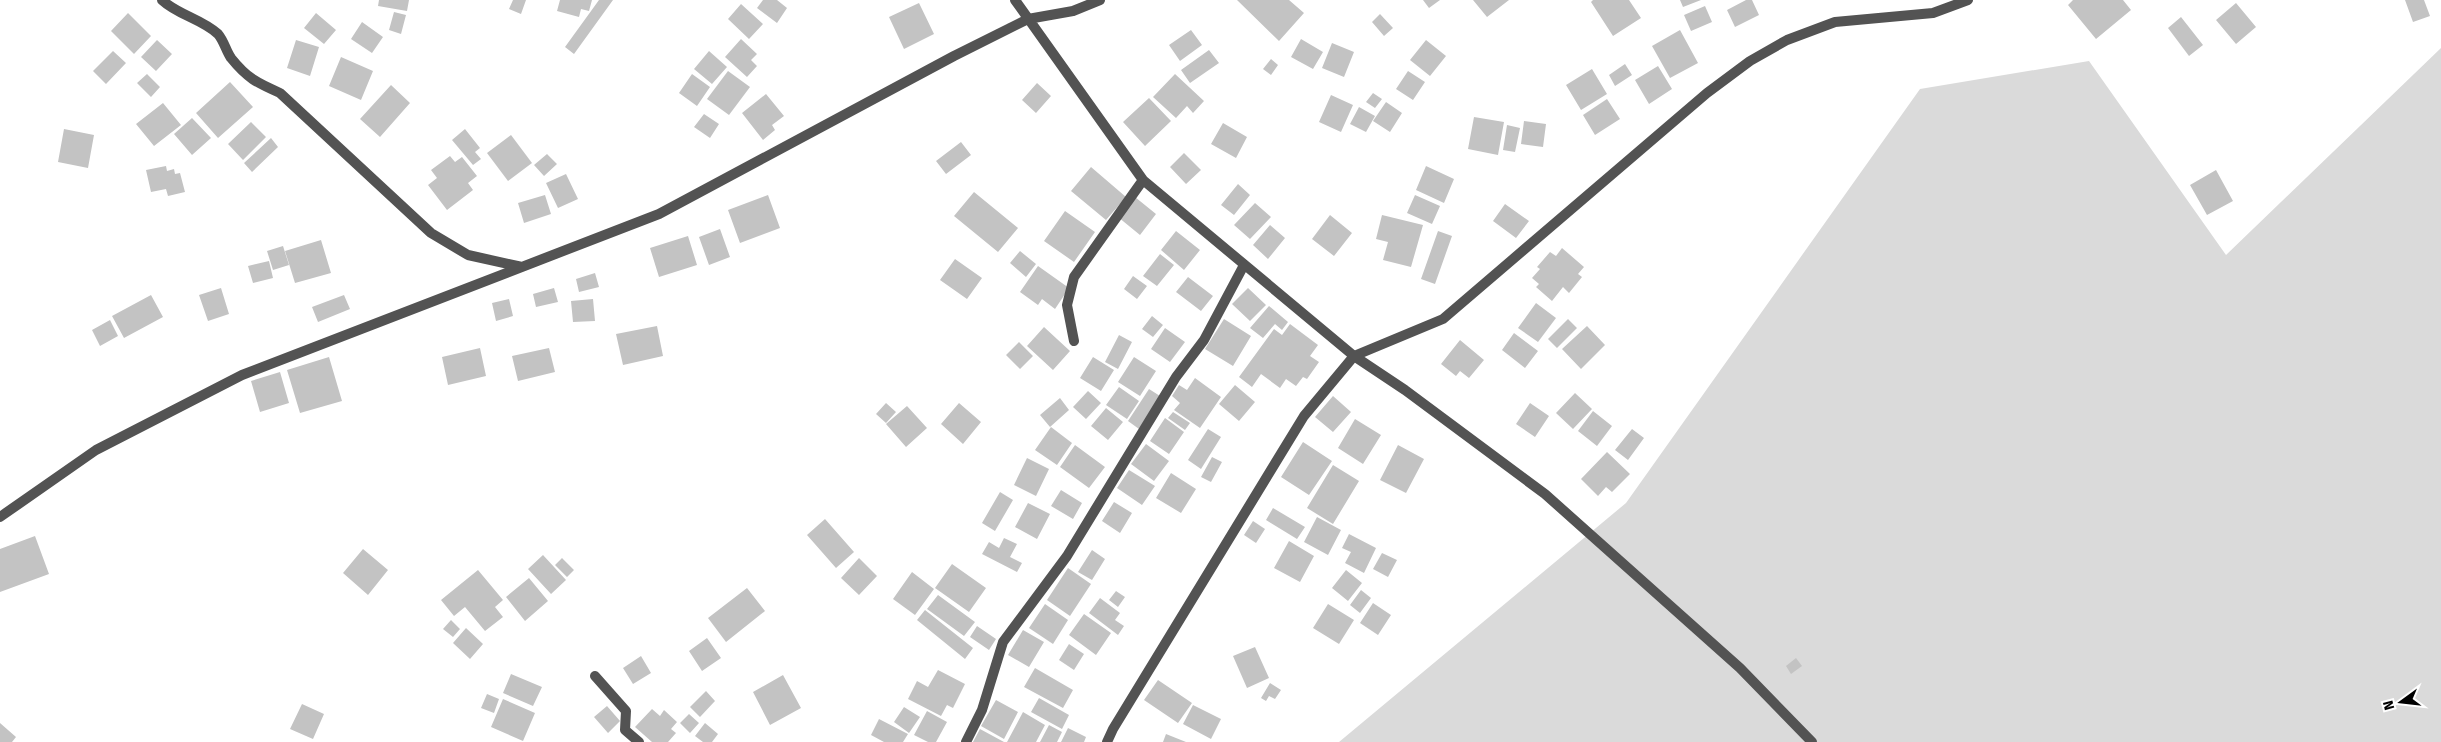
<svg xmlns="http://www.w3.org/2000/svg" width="2441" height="742" viewBox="0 0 2441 742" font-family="'Fira Sans',sans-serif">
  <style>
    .green { fill: #dadada }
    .building { fill: #c3c3c3 }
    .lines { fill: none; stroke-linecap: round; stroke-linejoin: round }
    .street { stroke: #535353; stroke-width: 10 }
  </style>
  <rect width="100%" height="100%" fill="#fff"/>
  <path class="green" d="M2441,48V742H1339L1626,503L1920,89L2089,61L2226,255Z"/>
  <path class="building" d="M379,0H409L407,11L378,6Z
    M513,0H526L521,14L509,9Z
    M560,0H592L589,11L581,9L579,17L557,11Z
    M599,0H613L574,54L565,47Z
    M763,0H777L787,8L777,23L757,8Z
    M1237,0H1289L1304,13L1279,41Z
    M1423,0H1440L1429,8Z
    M1473,0H1509L1487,17Z
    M1593,0H1629L1641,18L1613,36L1591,2Z
    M1680,0H1701L1683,7Z
    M1746,0H1752L1759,15L1735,27L1727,10Z
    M2073,0H2123L2131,10L2096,39L2068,5Z
    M2405,0H2424L2430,16L2413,22Z
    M919,3L934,34L904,49L889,17Z
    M2236,3L2256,27L2236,44L2216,20Z
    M741,4L763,24L749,39L728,19Z
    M1705,6L1712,22L1691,31L1684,15Z
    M394,12L406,15L401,34L389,30Z
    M128,13L151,36L134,54L111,31Z
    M316,13L336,30L324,44L304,28Z
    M1380,14L1393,28L1384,36L1372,22Z
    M2181,17L2203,45L2189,56L2168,28Z
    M362,22L383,37L372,53L351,39Z
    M1191,30L1202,45L1180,61L1169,45Z
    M1680,30L1698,63L1670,78L1652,46Z
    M741,39L757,54L751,60L757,66L747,77L725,57Z
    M1301,39L1323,52L1313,69L1291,57Z
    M157,40L172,54L156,71L141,57Z
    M296,40L319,47L310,76L287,68Z
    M1426,40L1446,56L1430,76L1410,60Z
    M1332,43L1354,52L1344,77L1322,68Z
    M1209,50L1219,63L1190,83L1181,70Z
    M113,51L126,63L106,84L93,71Z
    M709,51L727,67L712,84L694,69Z
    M341,57L373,71L361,100L329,86Z
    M1271,59L1278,65L1271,75L1263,69Z
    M1625,64L1632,75L1615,86L1609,75Z
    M1658,66L1672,89L1649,104L1635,80Z
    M1592,69L1607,94L1581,110L1566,85Z
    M728,71L750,87L729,115L707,99Z
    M1408,71L1425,82L1413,100L1396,89Z
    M147,74L160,87L151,97L137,83Z
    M692,74L710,87L697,106L679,93Z
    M1175,74L1204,101L1193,113L1187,106L1176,118L1153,97Z
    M230,82L253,107L218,138L196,113Z
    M1037,83L1051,96L1036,113L1022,100Z
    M391,85L410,103L380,137L360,119Z
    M1373,93L1382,99L1375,108L1366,102Z
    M766,94L784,116L772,125L775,130L763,140L742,113Z
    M1331,95L1353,105L1341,132L1319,122Z
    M1149,98L1171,121L1145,146L1123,122Z
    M1607,99L1620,119L1595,135L1583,115Z
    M1386,102L1402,113L1390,132L1373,121Z
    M163,103L181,125L154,146L136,124Z
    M1359,107L1375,116L1366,132L1350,124Z
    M704,114L719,124L710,138L694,127Z
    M1474,117L1504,122L1498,155L1468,149Z
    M192,118L211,138L192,155L174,134Z
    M1524,121L1546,124L1543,147L1521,144Z
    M251,122L266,137L243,160L228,144Z
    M1223,123L1247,137L1236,158L1211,144Z
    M1507,125L1520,128L1515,152L1503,150Z
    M64,129L94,135L88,168L58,162Z
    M465,129L480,148L475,152L481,159L473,165L452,140Z
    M511,135L532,163L508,181L487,153Z
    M271,138L278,147L252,172L244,163Z
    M961,142L971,155L946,174L936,161Z
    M1184,153L1201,170L1186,184L1170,167Z
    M547,154L557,164L544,176L534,165Z
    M450,156L455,162L462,157L477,176L468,183L473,190L447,210L428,185L437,178L431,170Z
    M166,166L167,171L174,169L175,174L180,173L185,192L168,196L166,189L151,192L146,170Z
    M1426,166L1454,179L1444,203L1416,190Z
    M1091,167L1126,197L1106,220L1071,191Z
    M2216,170L2233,201L2207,215L2190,185Z
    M566,174L578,199L558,208L546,183Z
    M1238,184L1250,195L1234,215L1221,205Z
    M974,192L1018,228L998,252L954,216Z
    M545,195L551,214L524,223L518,203Z
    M768,195L780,228L740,243L728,210Z
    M1415,195L1440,206L1432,224L1407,213Z
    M1135,197L1156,214L1140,235L1118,217Z
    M1255,203L1271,217L1250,239L1234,225Z
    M1505,204L1529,221L1516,238L1493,221Z
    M1065,211L1095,232L1074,262L1044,241Z
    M1330,215L1352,233L1334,256L1312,239Z
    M1382,215L1423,225L1411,267L1383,260L1388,242L1376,239Z
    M1270,225L1285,238L1268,259L1253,245Z
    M720,229L730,257L709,265L699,237Z
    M1176,231L1200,250L1184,270L1161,250Z
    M1438,231L1452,236L1435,284L1421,279Z
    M688,236L697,265L659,277L650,248Z
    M321,240L331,273L295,283L285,251Z
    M283,246L289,265L273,270L267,251Z
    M1562,248L1584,267L1578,274L1582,277L1569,293L1563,287L1552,301L1536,287L1539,284L1532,278L1540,269L1537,267L1550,252L1556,256Z
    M1020,251L1036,264L1026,277L1010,263Z
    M1160,254L1174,265L1157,286L1143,276Z
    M955,259L982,278L967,299L940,280Z
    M269,261L273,278L253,283L248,266Z
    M1038,266L1069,288L1055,309L1042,299L1038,305L1020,292Z
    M595,273L599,287L579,292L576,279Z
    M1133,276L1147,286L1137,299L1124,289Z
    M1188,277L1213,296L1201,311L1176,292Z
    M221,288L229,314L208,321L199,295Z
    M554,288L558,302L536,307L533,294Z
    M1248,288L1266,305L1250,321L1232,304Z
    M151,295L163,317L124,338L112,316Z
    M344,295L350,309L318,322L312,307Z
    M509,299L513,316L496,321L492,303Z
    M593,299L595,321L573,322L571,301Z
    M1536,303L1556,318L1538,342L1518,328Z
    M1269,306L1288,322L1282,330L1275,324L1263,338L1250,328Z
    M1152,316L1163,325L1153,337L1142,329Z
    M1224,319L1251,336L1233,366L1205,349Z
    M1568,319L1577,328L1557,348L1548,339Z
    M110,320L118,336L100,346L92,330Z
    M1290,324L1318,345L1310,356L1319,362L1307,379L1303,377L1296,386L1286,379L1280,388L1261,374L1252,387L1239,377L1274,329L1282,335Z
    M657,326L663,356L623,365L616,334Z
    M1587,326L1605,345L1581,369L1562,349Z
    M1044,327L1070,351L1053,370L1027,346Z
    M1165,328L1185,342L1170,362L1151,349Z
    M1514,333L1538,351L1525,368L1502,350Z
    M1119,335L1132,342L1118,369L1105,362Z
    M1460,340L1484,360L1469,378L1460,371L1456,376L1441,364Z
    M1019,342L1033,356L1020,369L1006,355Z
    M480,348L486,376L448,385L442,357Z
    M549,348L555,372L518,381L512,356Z
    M329,357L342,401L300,413L287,370Z
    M1093,357L1114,370L1101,391L1080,378Z
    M1134,357L1156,371L1140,396L1118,382Z
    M280,372L289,403L260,412L251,381Z
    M1195,378L1221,397L1200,428L1174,410L1180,403L1172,396L1179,385L1187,390Z
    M1235,385L1255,402L1239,421L1219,404Z
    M1119,387L1139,401L1127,419L1106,405Z
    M1149,389L1160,396L1139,429L1128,421Z
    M1088,391L1101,403L1086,419L1073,407Z
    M1575,393L1592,409L1573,429L1556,413Z
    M1333,396L1351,412L1333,432L1315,417Z
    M1060,398L1069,410L1050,427L1040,415Z
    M886,403L896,412L886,423L876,414Z
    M959,403L981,422L963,444L941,424Z
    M1530,403L1549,416L1535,437L1516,424Z
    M907,406L927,428L906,447L886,424Z
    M1106,408L1123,422L1108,440L1091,426Z
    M1593,411L1612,426L1597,446L1578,431Z
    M1173,412L1190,423L1185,430L1168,418Z
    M1165,418L1184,432L1169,454L1150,441Z
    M1355,419L1381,435L1363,464L1338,448Z
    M1051,427L1072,443L1057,465L1035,450Z
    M1208,429L1221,437L1201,469L1188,460Z
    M1632,429L1644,438L1628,460L1615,450Z
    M1303,442L1332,461L1309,495L1281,477Z
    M1146,444L1169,461L1154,481L1131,464Z
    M1075,445L1105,467L1089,488L1060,467Z
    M1398,445L1424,459L1406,493L1380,480Z
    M1607,452L1630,474L1612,492L1606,487L1598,496L1581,479Z
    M1212,457L1222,462L1211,482L1201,477Z
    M1027,458L1049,469L1036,496L1014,485Z
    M1333,465L1359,481L1333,524L1307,508Z
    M1129,470L1155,486L1142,505L1117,488Z
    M1171,473L1196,489L1181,513L1156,498Z
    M1061,490L1082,503L1073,519L1051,506Z
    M1000,492L1013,500L995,531L982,523Z
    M1114,502L1132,513L1120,533L1102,521Z
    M1028,503L1050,514L1037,539L1015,527Z
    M1273,508L1305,527L1297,539L1266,520Z
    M1317,517L1341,530L1328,555L1304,542Z
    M825,519L854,552L836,568L807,535Z
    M1253,521L1265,529L1256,543L1244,535Z
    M1349,534L1376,548L1364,573L1345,563L1351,552L1342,548Z
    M35,536L49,574L0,592V549Z
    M1004,538L1017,544L1010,557L1022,563L1017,572L982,554L989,542L999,548Z
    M1289,541L1314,556L1300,582L1274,568Z
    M363,549L388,570L368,595L343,573Z
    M1092,550L1105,559L1092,580L1078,572Z
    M1382,553L1397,560L1388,577L1373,569Z
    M543,555L566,580L551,594L528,569Z
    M562,558L574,570L567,577L555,565Z
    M859,558L877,576L859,595L841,578Z
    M952,564L986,588L969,612L935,588Z
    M1068,568L1091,584L1070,616L1047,600Z
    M478,570L503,600L495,607L503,617L485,631L465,607L454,616L441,600Z
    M1346,570L1362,583L1348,601L1332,588Z
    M912,572L934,589L915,615L893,599Z
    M529,578L548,601L525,621L506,597Z
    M747,588L765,611L726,642L708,618Z
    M1361,590L1371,598L1360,613L1350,605Z
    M1116,591L1125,597L1118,607L1109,600Z
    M938,595L975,622L964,636L927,609Z
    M1100,598L1120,613L1115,620L1124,626L1118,635L1089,613Z
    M1373,603L1391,615L1378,635L1360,623Z
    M1045,604L1068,620L1053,644L1029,628Z
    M1328,604L1354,620L1339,644L1313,628Z
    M925,610L973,648L965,659L917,620Z
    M1084,614L1111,633L1096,655L1069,635Z
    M451,620L460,629L453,637L443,629Z
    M977,626L996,639L989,650L970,637Z
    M466,628L483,644L470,659L453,643Z
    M1023,630L1044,642L1029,667L1008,655Z
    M707,638L721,658L702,671L689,651Z
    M1069,644L1084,654L1074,670L1059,660Z
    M1255,647L1269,678L1247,688L1233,656Z
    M641,656L651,673L633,684L623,668Z
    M1796,658L1802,666L1791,674L1786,666Z
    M1035,668L1073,690L1063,708L1024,687Z
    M938,670L965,684L953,708L947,705L941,716L908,699L917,681L928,687Z
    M511,674L542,687L533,706L503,693Z
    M783,675L801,708L770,725L753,692Z
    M1158,680L1192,703L1178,723L1144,700Z
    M1270,683L1281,690L1275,699L1269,696L1266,701L1261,698Z
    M706,691L715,701L700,717L690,707Z
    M487,694L499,699L494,713L481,708Z
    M1039,698L1069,715L1062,729L1031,712Z
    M503,699L535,713L523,741L491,727Z
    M996,700L1018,712L1004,739L981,726Z
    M302,704L324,714L313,739L290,729Z
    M1193,705L1221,719L1211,739L1183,724Z
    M607,706L620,721L608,733L594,717Z
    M904,707L920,717L909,733L894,722Z
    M652,709L660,716L664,710L677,722L671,729L676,733L668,742H652L635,727Z
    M927,711L947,722L936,742H928L914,735Z
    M1023,712L1045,725L1036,742H1007Z
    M689,714L699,723L690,733L680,723Z
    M879,719L908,734L903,742H884L871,735Z
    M0,723L16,737L12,742H0Z
    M705,723L718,734L712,742H703L695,736Z
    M1049,725L1062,732L1057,742H1040Z
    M1068,728L1086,737L1084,742H1061Z
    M980,729L1004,742H973Z
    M1166,734L1186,742H1163Z"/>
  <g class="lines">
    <path class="street" d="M162,0C178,15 202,19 218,34C224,41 226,51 231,58C247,78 257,83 280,93L431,233L468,255L522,267
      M1015,0L1143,180L1354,356L1405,390L1545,494L1740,668L1812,742
      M1074,341L1067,305L1074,277L1143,180
      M0,517L96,450L242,375L659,214L954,56L1028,19L1073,11L1100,0
      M595,676L626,711L625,730L639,742
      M966,742L982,710L1003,642L1067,556L1176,377L1204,340L1244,265
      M1107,742L1113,729L1304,416L1354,356L1443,319L1707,93L1750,61L1787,40L1835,22L1933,13L1968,0"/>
  </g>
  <g transform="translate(2401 702) rotate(255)" stroke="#ffffff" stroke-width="4" paint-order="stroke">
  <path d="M0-4L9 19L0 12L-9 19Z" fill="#000000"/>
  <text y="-8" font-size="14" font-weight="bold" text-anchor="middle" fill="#000000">N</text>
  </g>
</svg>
